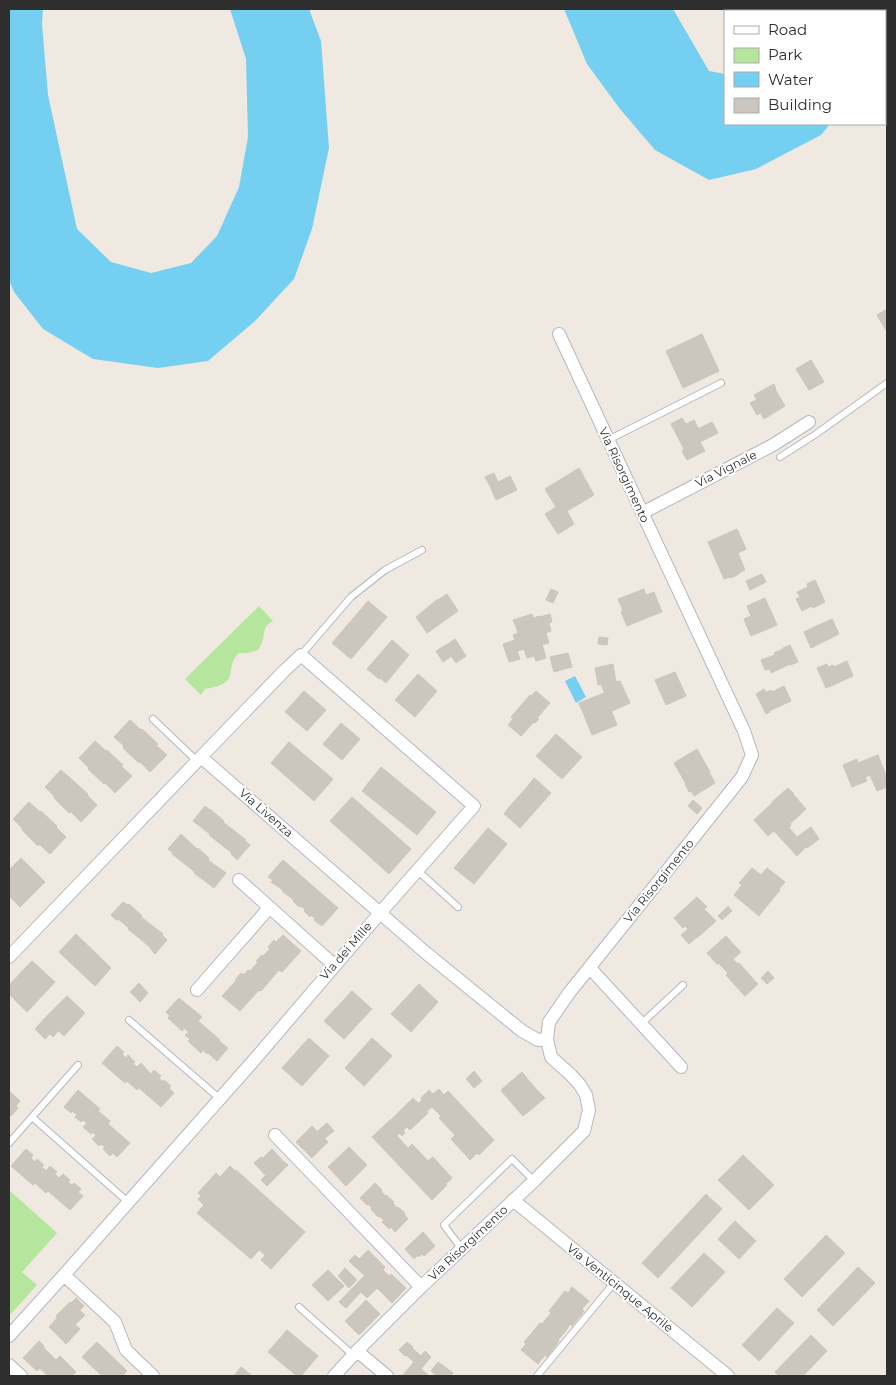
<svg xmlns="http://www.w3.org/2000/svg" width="896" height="1385" viewBox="0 0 896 1385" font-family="Montserrat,sans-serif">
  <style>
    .green { fill: #b6e59e }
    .water { fill: #75cff0 }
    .building { fill: #cbc7bf; stroke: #cbc5ba }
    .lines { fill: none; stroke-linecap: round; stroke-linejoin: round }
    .service-casing { stroke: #b4b7c1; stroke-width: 8 }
    .minor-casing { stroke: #b4b7c1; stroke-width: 14 }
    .service { stroke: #fff; stroke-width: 6 }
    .minor { stroke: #fff; stroke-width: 12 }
    .labels { text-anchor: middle; stroke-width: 4; stroke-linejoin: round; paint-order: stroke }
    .street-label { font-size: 12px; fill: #2e2e2e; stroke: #fff }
  </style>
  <rect width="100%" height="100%" fill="#efe9e1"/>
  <path class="green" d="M259,606L273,621C261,628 266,632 262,642C261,645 260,647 258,650L248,653H239C222,669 244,683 205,689L201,695L185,679Z
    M9,1190L57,1233L22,1272L37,1285L9,1316Z"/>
  <path class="water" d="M9,9H43L42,24L48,95L77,229L111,262L151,273L191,263L217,236L239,187L248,137L246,59L230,9H309L321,41L329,148L312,229L294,279L255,321L208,361L158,368L93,359L43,329L14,292L9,280Z
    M564,9H673L709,71L725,74V124H830L821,135L756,169L709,180L655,150L620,109L587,64Z
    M575,676L586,697L576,703L565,681Z"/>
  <path class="building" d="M887,309V332L877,315Z
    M702,334L719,371L683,388L666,351Z
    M811,360L824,382L809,390L796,369Z
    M774,384L776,389L757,400L754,395Z
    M775,389L785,406L764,419L759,410L763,408L758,399Z
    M758,399L763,408L759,410L760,413L757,415L750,403Z
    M682,418L686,424L679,428L689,448L700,442L705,451L687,460L682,451L684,449L671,424Z
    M694,420L704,440L689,448L679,428Z
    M712,422L718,433L704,440L698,429Z
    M579,468L594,495L567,511L574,524L558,534L545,514L556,507L545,489Z
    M494,473L498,482L490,486L485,477Z
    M510,476L517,490L496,500L490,486Z
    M737,529L746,549L738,553L745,570L739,573V574L731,578L730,577L724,579L708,542Z
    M762,574L766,582L750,590L746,581Z
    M815,580L825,602L813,608L812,606L802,611L796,599L800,597L797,592L808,587L807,584Z
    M551,589L558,592L553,603L546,600Z
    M644,589L646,595L626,603L634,623L627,626L621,612L623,611L618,599Z
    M654,592L662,612L654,615L646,595Z
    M447,594L458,611L427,633L416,617L438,599V600Z
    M646,595L654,615L634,623L626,603Z
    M765,598L777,625L751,636L744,619L751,616L747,606Z
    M368,601L387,617L351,659L332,643Z
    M532,614L534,622L516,627L513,620Z
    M550,614L552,622L549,623L551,631L545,633L540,617Z
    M540,616L545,633L539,635L542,644L525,649V647L527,646L525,637L520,639L516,627L534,622L533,618Z
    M832,619L839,634L817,645L810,629Z
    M810,629L817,645L811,648L804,632Z
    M518,633L520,639L525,637L527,646L525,647V649L517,651L520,659L509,662L503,644L515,640L513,635Z
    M546,633L549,643L542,645L539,635Z
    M599,637L608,638L607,645L598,644Z
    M455,639L466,656L456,663L451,656L457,652L451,642Z
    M392,640L409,655L386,683L380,678L379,679L367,669Z
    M451,642L457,652L443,662L436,651Z
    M542,644L546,658L536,661L534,656L527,658L524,649Z
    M790,645L798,662L790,665L783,648Z
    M783,649L790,664L771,673L770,669L765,670L761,660L775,655L774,653Z
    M568,653L572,667L554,672L550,657Z
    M847,661L853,676L831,686L824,669L833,665L834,667Z
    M613,664L616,682L620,681L630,703L612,711L601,684L598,685L595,668Z
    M827,664L828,667L824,669L831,686L826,688L817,668Z
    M675,672L681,685L661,694L655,680Z
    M418,674L437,691L415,717L395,700Z
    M681,685L686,696L666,705L661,694Z
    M784,686L791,701L769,711L761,695L771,690L772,692Z
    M764,689L766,692L761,695L770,712L766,714L756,694Z
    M304,691L326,710L307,731L285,712Z
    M536,691L550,703L537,718L539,719L535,723L534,722L521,736L508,725L513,719L511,717L530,695L531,696Z
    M604,693L617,725L592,735L579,703Z
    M130,720L141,730L142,729L158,744L156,745L167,755L150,772L140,762L139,763L123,748L124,746L114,737Z
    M341,723L360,739L342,760L323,744Z
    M556,734L582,757L562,779L536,756Z
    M95,741L106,751L107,750L123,765L121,766L132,776L115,793L105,783L104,784L88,769L89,768L79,758Z
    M289,742L333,779L314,801L271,763Z
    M697,749L710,772L699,778L702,783L694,788L690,781L686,784L674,763Z
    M878,755L887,778V787L877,791L870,775L865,777L867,781L852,787L843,765L857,759L858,763Z
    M381,767L436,812L417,835L362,791Z
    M61,770L88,794L87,795L97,805L81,822L71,812L69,813L54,798L55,797L45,787Z
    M709,772L715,783L694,796L691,791L689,792L685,784L690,781L694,788L702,783L699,778Z
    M534,778L540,783L533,790L528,786Z
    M540,783L551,793L520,828L509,818L515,811L510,806L528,786L533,790Z
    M788,788L794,794L777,808L772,802Z
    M793,794L806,809L790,824L786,820L768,836L754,820L772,803L777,808Z
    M352,797L411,849L389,874L330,821Z
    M693,800L702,808L697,814L688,806Z
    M29,802L40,812L41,811L57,826L56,827L66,837L50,854L39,844L38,846L22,830L23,829L13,819Z
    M205,806L210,810H211L224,821L223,822L246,840L245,841L250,845L237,860L231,854L232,853L209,835L210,834L193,821Z
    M510,806L515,811L509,818L504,814Z
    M786,820L791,825L789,828L806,847L797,856L774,831Z
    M811,827L819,839L807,848L797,837Z
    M488,828L507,844L474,884L454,868Z
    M181,834L197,849L198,848L209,858L208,860L226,873L214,888L194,873L195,872L172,854L173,853L168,849Z
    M21,858L45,882L20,907L9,896V870Z
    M283,860L338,908L322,926L314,920L315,918L311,915L310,917L304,911L305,909L300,906L299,907L293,901L294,900L282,891L283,890L271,882L273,880L268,877Z
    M752,868L780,890L766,907L741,886L742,885L739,883Z
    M767,868L785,882L779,889L761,875Z
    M741,886L766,907L759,916L734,895Z
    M697,897L707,907L704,909L716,921L697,938L685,926L683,928L674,918Z
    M123,902L128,905L129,904L142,916L141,917L163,934L162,935L167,940L155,954L150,948H151L128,929L129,928L118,919L116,920L111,915Z
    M728,906L732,911L722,920L718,916Z
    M688,929L696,938L689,944L681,935Z
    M76,934L111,968L95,986L59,952Z
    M283,935L301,951L282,972L279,970L261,991L259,990L240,1011L222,996L236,981L235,980L241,973L244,975L248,970L250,971L258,962L256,961L262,955L263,956L270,949L268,947L274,940L276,942Z
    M726,936L736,947L717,964L707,953Z
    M736,947L741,952L733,959L738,964L728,973L718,963Z
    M32,961L55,982L27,1012L9,994V985Z
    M739,963L755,981L742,993L726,975Z
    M768,971L774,978L767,984L761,978Z
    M755,981L758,984L745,996L742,993Z
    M139,983L148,993L140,1002L130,992Z
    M419,984L438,1002L411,1032L391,1014Z
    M352,991L372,1009L344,1039L324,1021Z
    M67,996L85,1013L64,1036L45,1018Z
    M179,998L202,1017L198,1021L220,1040L207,1054L203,1050L201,1053L188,1041L190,1039L185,1035L189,1032L184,1028L182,1031L168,1018L170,1016L166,1012Z
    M45,1018L58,1031L53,1037L50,1034L45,1039L35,1029Z
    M309,1038L329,1056L302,1086L282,1068Z
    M372,1038L392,1056L364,1086L345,1068Z
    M219,1041L228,1048L217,1061L208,1053Z
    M117,1046L124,1052L122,1054L126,1058L128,1055L135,1062L133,1064L137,1067L141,1063L151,1074L154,1070L161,1076L159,1078L163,1082L164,1080L171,1086L169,1088L174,1093L161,1107L139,1088L137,1090L127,1081L125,1083L102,1063Z
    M474,1071L482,1081L474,1088L466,1079Z
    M522,1072L525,1076L504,1094L501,1090Z
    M525,1076L537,1090L516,1108L504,1094Z
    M439,1089L444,1095L448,1091L494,1140L479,1155L477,1153L470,1160L451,1139L455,1135L439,1118L441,1116L432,1107L426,1112L418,1104L422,1100L421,1098L429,1090L433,1094Z
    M78,1090L100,1109L98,1111L110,1121L108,1124L130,1143L117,1157L113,1153L110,1156L103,1149L105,1147L101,1144L99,1146L92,1139L96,1135L92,1132L91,1134L83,1127L87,1123L83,1120L81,1122L75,1117L77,1114L72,1111L71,1113L64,1107Z
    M537,1090L545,1098L523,1116L516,1108Z
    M9,1091L20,1101L16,1106L18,1108L11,1116L9,1114Z
    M413,1098L428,1113L410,1130L407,1127L403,1131L392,1119Z
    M392,1119L405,1133L402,1136L389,1121Z
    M389,1121L400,1133L397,1136L408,1148L412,1144L428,1161L433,1157L452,1178L446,1184L447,1185L432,1200L372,1137Z
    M327,1123L334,1131L325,1138L318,1131Z
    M312,1126L328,1142L312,1158L296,1142Z
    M349,1147L367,1165L346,1186L328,1167Z
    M26,1149L33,1155L31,1158L35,1162L37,1159L44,1165L42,1167L46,1171L50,1166L57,1172L55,1174L59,1178L63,1174L70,1180L68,1182L72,1185L74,1183L81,1189L78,1192L83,1196L70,1210L48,1191L46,1193L35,1183L33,1185L11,1166Z
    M272,1149L283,1161L267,1177L254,1163L261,1157L263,1158Z
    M743,1155L774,1185L749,1210L718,1180Z
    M283,1161L288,1165L267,1186L261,1180L266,1175L267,1177Z
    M230,1166L235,1171L206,1204L204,1205L198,1199L201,1196L198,1193L216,1173L220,1177Z
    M236,1170L295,1223L279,1240L221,1187Z
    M375,1183L382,1190L381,1191L385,1196L386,1195L394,1202L393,1203L397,1208L398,1207L405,1213L404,1214L408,1219L395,1232L391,1227L389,1229L382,1222L384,1220L379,1216L378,1217L371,1209L372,1208L368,1204L367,1205L360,1198Z
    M221,1187L279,1240L265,1255L206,1204Z
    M706,1194L722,1209L658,1278L642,1263Z
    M205,1204L259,1250L251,1259L197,1213Z
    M735,1221L756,1241L739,1259L718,1239Z
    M295,1223L305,1232L271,1269L261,1260Z
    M423,1232L435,1246L424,1256L422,1254L419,1257L418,1255L414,1259L405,1249Z
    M826,1235L845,1253L802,1297L784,1279Z
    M368,1250L380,1262L366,1277L349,1261L355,1255L359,1259Z
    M704,1253L725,1272L692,1307L671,1288Z
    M380,1262L385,1267L383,1270L389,1276L367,1298L361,1292L346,1308L339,1302L364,1276L366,1277Z
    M858,1267L875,1283L833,1326L817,1310Z
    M345,1268L357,1280L349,1288L338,1276Z
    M328,1270L344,1286L328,1301L312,1285Z
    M391,1274L406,1288L392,1303L377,1288Z
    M572,1287L589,1301L582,1309L584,1311L572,1326L570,1324L565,1332L547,1318L551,1313L549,1311L565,1291L568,1293Z
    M76,1298L84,1306L80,1310L78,1308L77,1309L71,1303Z
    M366,1300L380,1314L359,1335L345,1321Z
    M70,1302L85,1315L75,1325L80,1329L66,1344L49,1327L57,1318L56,1316Z
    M777,1308L794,1323L759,1361L742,1345Z
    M547,1318L565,1332L558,1340L559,1341L547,1357L545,1355L538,1364L521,1350L526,1344L524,1342L540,1323L542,1324Z
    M287,1330L318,1356L301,1376H297L268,1352Z
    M811,1335L827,1351L803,1376H779L775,1372Z
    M39,1341L44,1346L31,1360L40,1368L37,1371L23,1358Z
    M97,1342L127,1371L122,1376H102L82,1357Z
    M407,1342L413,1347L405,1356L399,1350Z
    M43,1347L56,1360L60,1356L76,1372L72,1376H48L31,1360Z
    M412,1348L421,1356L425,1351L431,1357L421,1369L428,1375L427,1376H402L414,1362L406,1355Z
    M438,1362L453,1373L450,1376H437L431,1371Z
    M241,1367L251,1375L250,1376H234Z"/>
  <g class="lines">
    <defs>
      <path id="service" d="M608,440L721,383
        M780,457L816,434L887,383
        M301,655L351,597L385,570L422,550
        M153,719L197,761
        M418,871L458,907
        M129,1020L219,1098
        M641,1024L683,985
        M32,1117L128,1202
        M9,1143L78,1065
        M461,1248L444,1225L512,1159L534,1181
        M299,1307L353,1355
        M537,1376L614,1283"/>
      <path id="minor" d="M642,513L773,445L809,422
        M239,880L334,965
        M9,957L201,757L426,953L522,1031L538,1040L547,1039
        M590,968L681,1067
        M197,990L269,908
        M275,1135L421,1287
        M513,1200L728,1376
        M9,1336L64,1275
        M357,1351L387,1376
        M9,1365L21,1376
        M153,1376L126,1350L115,1322L64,1275L255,1059L380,913L474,806L301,655L284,671L201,757
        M334,1376L357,1351L421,1287L534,1181L584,1131L589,1110L586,1095L580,1085L571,1075L551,1057L547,1039L549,1022L569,993L742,777L752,755L744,731L559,334"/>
    </defs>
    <use href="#service" class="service-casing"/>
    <use href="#minor" class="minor-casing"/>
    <use href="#service" class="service"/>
    <use href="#minor" class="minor"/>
  </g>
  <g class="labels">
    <g class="street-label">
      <text transform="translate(726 469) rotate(-27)" y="4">Via Vignale</text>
      <text transform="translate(624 475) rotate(65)" y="4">Via Risorgimento</text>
      <text transform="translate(266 813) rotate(41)" y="4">Via Livenza</text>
      <text transform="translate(659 881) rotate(-51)" y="4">Via Risorgimento</text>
      <text transform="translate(346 951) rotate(-49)" y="4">Via dei Mille</text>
      <text transform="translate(468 1243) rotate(-43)" y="4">Via Risorgimento</text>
      <text transform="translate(620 1288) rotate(39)" y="4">Via Venticinque Aprile</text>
    </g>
  </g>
  <rect width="896" height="1385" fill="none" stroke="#2e2e2e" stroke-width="20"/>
  <rect x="724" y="10" width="162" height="115" fill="#ffffff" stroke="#ababab"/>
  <rect x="734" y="26" width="25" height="8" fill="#ffffff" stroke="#ababab"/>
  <text x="768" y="35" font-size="15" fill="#2e2e2e">Road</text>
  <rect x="734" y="48" width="25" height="15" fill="#b6e59e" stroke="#ababab"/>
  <text x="768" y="60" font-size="15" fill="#2e2e2e">Park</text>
  <rect x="734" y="72" width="25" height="15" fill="#75cff0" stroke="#ababab"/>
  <text x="768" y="85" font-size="15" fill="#2e2e2e">Water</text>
  <rect x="734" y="98" width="25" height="15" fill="#cbc7bf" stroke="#ababab"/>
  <text x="768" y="110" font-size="15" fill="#2e2e2e">Building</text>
</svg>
